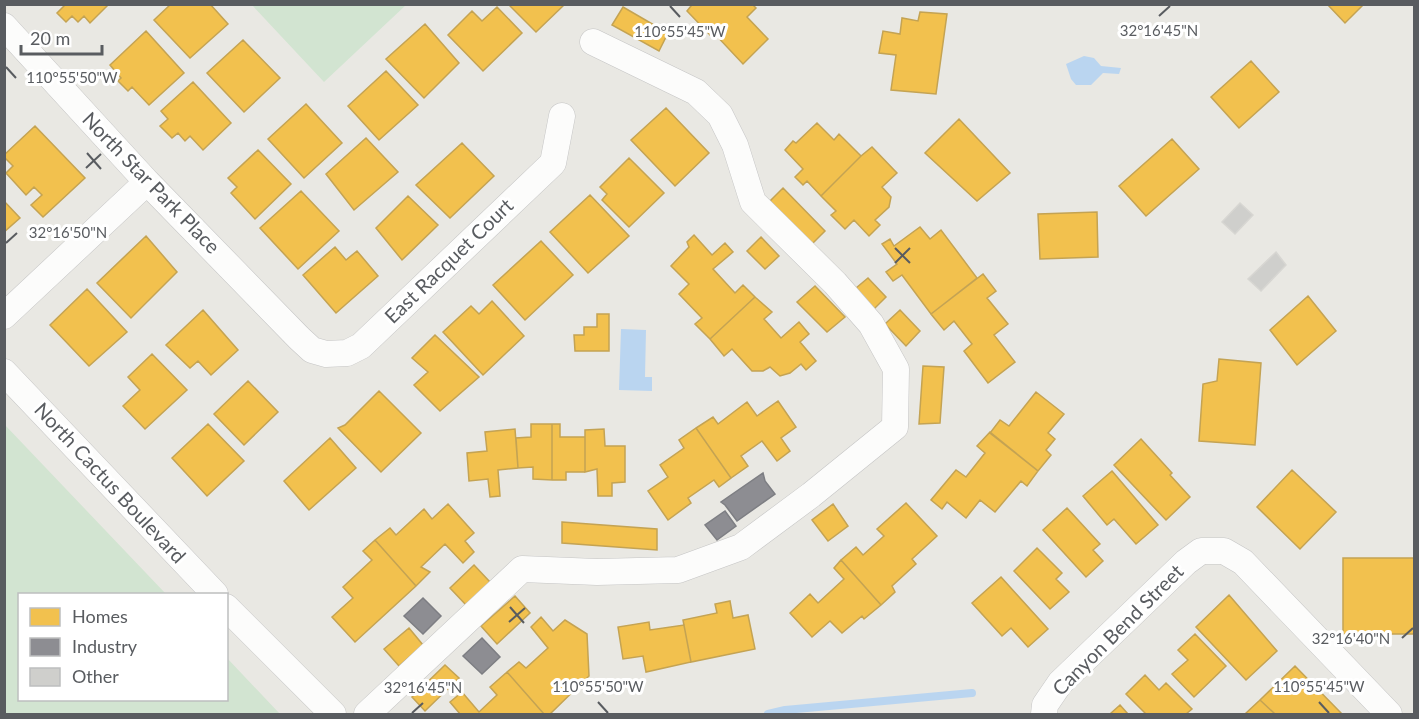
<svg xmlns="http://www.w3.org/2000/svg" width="1419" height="719" viewBox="0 0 1419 719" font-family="Lato,sans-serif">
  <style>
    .green { fill: #d2e4d1 }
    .water { fill: #bad5f0 }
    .homes { fill: #f2c14e; stroke: #c4a353; stroke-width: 1.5 }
    .industry { fill: #8d8d92; stroke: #7d7e83; stroke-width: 1.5 }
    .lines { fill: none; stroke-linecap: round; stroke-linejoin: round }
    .stream { stroke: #bad5f0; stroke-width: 8 }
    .building { fill: #cfcfcc; stroke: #d7d6d2; stroke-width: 1.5 }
    .minor-casing { stroke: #c5c5c5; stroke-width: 27 }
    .minor { stroke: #fcfcfb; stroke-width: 26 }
    .ticks { fill: none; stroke: #595c60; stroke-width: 2 }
    .labels { text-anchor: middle; stroke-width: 6; stroke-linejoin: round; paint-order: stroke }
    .street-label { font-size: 20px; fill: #595c60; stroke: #fff }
    .ticks-label { font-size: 15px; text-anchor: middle; fill: #595c60; stroke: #fff; stroke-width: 6; stroke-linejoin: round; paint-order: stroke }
  </style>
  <rect width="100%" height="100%" fill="#e9e8e3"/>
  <path class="green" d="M252,5H406L324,82Z
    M5,425L166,594H20V700H226L227,658L280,714H5Z"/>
  <path class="water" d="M1084,56L1094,58L1101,66L1121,68L1119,74L1103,73L1091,85H1076L1071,79L1066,64Z
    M621,329L646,330L645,377H652V391L619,390Z"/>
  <path class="homes" d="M66,4H109L90,23L84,16L78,22L72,16L66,22L57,13Z
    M171,4H210L228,24L190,58L154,20Z
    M508,4H565L536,32Z
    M689,4H752L756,8L747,17L768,39L743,64L713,32L710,35L687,11L691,6Z
    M1327,4H1364L1345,23Z
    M497,7L522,33L483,71L448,35L472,11L482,21Z
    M623,7L668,33L659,51L612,25Z
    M920,12L947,14L936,94L891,90L896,55L879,53L883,31L900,34L902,18L918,21Z
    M425,24L459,63L424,98L386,59Z
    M146,31L184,73L149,105L132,87L128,91L118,81L121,78L110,65Z
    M243,40L280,78L244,112L207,73Z
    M1251,61L1279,92L1239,128L1211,97Z
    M386,71L418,105L379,140L348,106Z
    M193,82L231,123L203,150L190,136L185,141L178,133L172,138L160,126L168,119L161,111Z
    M306,104L342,143L304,178L268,139Z
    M666,108L709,153L675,186L631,140Z
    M959,119L1010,173L977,201L925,153Z
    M817,123L834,140L839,134L861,156L821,196L807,181L803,185L795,177L803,169L785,150L793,141L796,143Z
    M35,126L85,178L43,217L31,205L42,195L34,187L26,195L6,173L13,166L4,157V155Z
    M366,138L398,172L354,210L326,174Z
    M1172,139L1199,169L1146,216L1119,186Z
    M462,143L494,176L450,218L416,185Z
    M872,147L897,173L882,187L891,197L889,207L875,220L880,225L869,236L854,220L845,229L831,215L836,211L821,196L861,156Z
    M258,150L291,184L255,219L231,193L237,187L228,178Z
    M629,158L664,193L629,227L602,200L607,194L600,187Z
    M783,188L825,231L812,244L770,201Z
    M301,191L339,231L298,269L260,228Z
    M590,195L629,236L588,273L550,232Z
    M408,196L438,225L402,260L376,228Z
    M4,201L20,218L4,232Z
    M1097,212L1098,257L1040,259L1038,214Z
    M920,227L930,239L941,230L977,278L931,314L902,275L893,281L886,272L897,264L882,244L890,239L894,246Z
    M694,235L712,255L725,243L733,252L713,269L735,293L743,285L755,297L710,339L695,324L702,318L679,294L689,284L671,266L689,247L687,242Z
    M146,236L177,272L131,318L97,283Z
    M761,237L779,256L765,269L747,251Z
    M541,241L573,275L525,320L493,285Z
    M335,247L346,260L357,251L378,276L336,313L303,275Z
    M983,274L996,291L987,298L1008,324L994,335L1015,362L988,383L964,351L972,344L954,321L944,330L931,314Z
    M868,278L886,297L874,309L856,288Z
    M815,286L845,317L827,332L797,302Z
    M87,289L127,332L89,366L50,325Z
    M1308,296L1336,331L1297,365L1270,330Z
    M755,297L772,312L764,319L781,338L799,322L809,334L800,342L816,361L806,370L801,364L790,373L780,376L770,367L763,371H752L732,349L724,356L710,339Z
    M492,301L524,336L483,375L443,332L471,306L479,314Z
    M203,310L238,350L211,375L198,361L190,368L166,345Z
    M900,310L920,331L906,346L885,324Z
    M597,314H609V351H575L574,335H584V327H597Z
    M435,335L479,377L440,411L414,385L428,372L412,358Z
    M152,354L187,390L145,429L123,406L140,390L128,377Z
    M1219,359L1261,363L1255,445L1199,441L1203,384L1217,381Z
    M923,366L944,367L940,423L919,424Z
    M248,381L278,412L244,445L214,414Z
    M379,391L421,433L381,472L338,428L345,425Z
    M1036,392L1064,414L1048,433L1055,439L1046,450L1051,455L1038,471L990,433L1000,420L1009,426Z
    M778,401L796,427L781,438L790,451L777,461L762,441L741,456L748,466L731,478L696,428L713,417L718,424L747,402L757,416Z
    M208,424L244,461L207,496L172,458Z
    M531,424H552V480L533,479V467L518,468L516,438L531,437Z
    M552,424H560V437H585V472H566V480H552Z
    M696,428L731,478L719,487L714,480L688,498L691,503L668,520L648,491L668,477L660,465L684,448L679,440Z
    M515,429L518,468L498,470L500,496L490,497L488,479L469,481L467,453L487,451L485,432Z
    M604,429L605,446H625V482L612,483V496H598L597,469L585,472V430Z
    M990,432L1038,471L1027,486L1021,481L995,512L980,500L966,518L947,502L942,509L931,500L956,470L966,477L985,453L977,446Z
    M330,438L356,468L309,510L284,481Z
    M1141,439L1172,473L1170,475L1190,497L1166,520L1114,465Z
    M1292,470L1336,512L1300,549L1257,507Z
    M1112,471L1158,525L1136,544L1114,519L1107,525L1083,496Z
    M906,503L937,536L912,559L916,564L892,586L895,592L881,605L841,560L856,547L863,555L884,536L877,529Z
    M448,504L474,533L465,541L474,552L463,563L445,544L421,567L430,572L416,586L375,540L390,528L396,535L424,509L432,519Z
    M833,504L848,526L828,541L812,520Z
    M1067,508L1100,544L1093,550L1103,561L1086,577L1043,530Z
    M562,522L657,529V550L562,543Z
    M375,540L416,586L355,642L332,617L353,598L343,587L372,560L363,551Z
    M1037,548L1062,573L1056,579L1069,592L1050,609L1014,571Z
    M1343,558H1414V633L1413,634H1343Z
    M841,560L881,605L864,619L862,616L842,633L830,621L812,637L790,613L810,594L818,603L844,579L834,568Z
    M474,565L490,582L466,605L450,588Z
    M1001,577L1048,629L1028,647L1011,628L1002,636L972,603Z
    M1229,595L1277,651L1246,680L1196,627Z
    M515,596L530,613L497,644L481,626Z
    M730,601L733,618L748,615L755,649L691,662L683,620L717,613L715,604Z
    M541,617L553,631L565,620L587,634L589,676L550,714H544L507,672L519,662L526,668L548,648L531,627Z
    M649,622L650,630L684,625L691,662L646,672L643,656L623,659L618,627Z
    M409,628L423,645L399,666L384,649Z
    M1195,634L1226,666L1194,697L1172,674L1188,660L1178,650Z
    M445,665L459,678L425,711L412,697Z
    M1295,666L1342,714H1275L1260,700Z
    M507,672L544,714H460L450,702L462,692L479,712L497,695L490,687Z
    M1145,675L1159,690L1166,683L1192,709L1186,714H1146L1126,694Z
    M1260,700L1275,714H1245Z
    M1120,705L1128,714H1110Z"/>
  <path class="industry" d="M763,473L765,481L775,494L737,521L725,505L721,502Z
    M725,511L736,526L717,540L705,525Z
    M423,598L441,616L423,634L404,616Z
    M482,638L500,657L482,674L463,656Z"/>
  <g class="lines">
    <path class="stream" d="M768,714L785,710L972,693"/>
  </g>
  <path class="building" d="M1240,203L1253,215L1235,234L1222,222Z
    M1276,252L1286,265L1261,291L1248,279Z"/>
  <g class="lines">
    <defs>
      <path id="minor" d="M4,26L147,182L299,338L312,350L326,354L347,353L361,346L553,163L562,116
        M4,316L147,182
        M4,372L215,594
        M226,607L333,714
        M367,714L522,569L597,572L678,570L741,547L811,495L895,427L896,369L871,324L835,283L753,202L735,145L720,115L696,92L593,42
        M1044,714L1045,705L1060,683L1186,562L1201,551H1224L1243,562L1389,714"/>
    </defs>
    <use href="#minor" class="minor-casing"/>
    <use href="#minor" class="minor"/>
  </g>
  <path class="ticks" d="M670,6L680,17M1159,16L1170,6M6,67L16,78M87,153L101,169M86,168L101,154M6,243L17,233M895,248L910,263M895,263L910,248M510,607L524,623M509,622L525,608M1402,638L1413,628M598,702L608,713M1319,702L1329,713M412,713L423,703"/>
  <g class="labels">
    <g class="street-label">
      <text transform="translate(151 183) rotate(46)" y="7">North Star Park Place</text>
      <text transform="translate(449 261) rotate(-44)" y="7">East Racquet Court</text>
      <text transform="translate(110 483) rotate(47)" y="7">North Cactus Boulevard</text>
      <text transform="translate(1118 630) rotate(-45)" y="7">Canyon Bend Street</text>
    </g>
  </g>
  <g class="ticks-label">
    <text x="1159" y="36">32°16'45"N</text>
    <text x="680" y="37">110°55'45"W</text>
    <text x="72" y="83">110°55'50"W</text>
    <text x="68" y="238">32°16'50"N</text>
    <text x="1351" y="644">32°16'40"N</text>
    <text x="598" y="692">110°55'50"W</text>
    <text x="1319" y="692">110°55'45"W</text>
    <text x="423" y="693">32°16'45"N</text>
  </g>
  <rect width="1419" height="719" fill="none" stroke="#595c60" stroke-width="12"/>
  <rect x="18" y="593" width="210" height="108" fill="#ffffff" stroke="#bdbebf" stroke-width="1.5"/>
  <rect x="30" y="608" width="30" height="18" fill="#f2c14e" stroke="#bdbebf" stroke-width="1.5"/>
  <text x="72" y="623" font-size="18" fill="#595c60">Homes</text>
  <rect x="30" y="638" width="30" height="18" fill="#8d8d92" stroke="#bdbebf" stroke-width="1.5"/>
  <text x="72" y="653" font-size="18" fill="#595c60">Industry</text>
  <rect x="30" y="668" width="30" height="18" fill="#cfcfcc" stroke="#bdbebf" stroke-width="1.5"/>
  <text x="72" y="683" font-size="18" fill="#595c60">Other</text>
  <path d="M21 45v9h81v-9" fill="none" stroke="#595c60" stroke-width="3"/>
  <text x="30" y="45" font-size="18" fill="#595c60" stroke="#ffffff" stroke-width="4.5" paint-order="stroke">20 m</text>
</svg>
